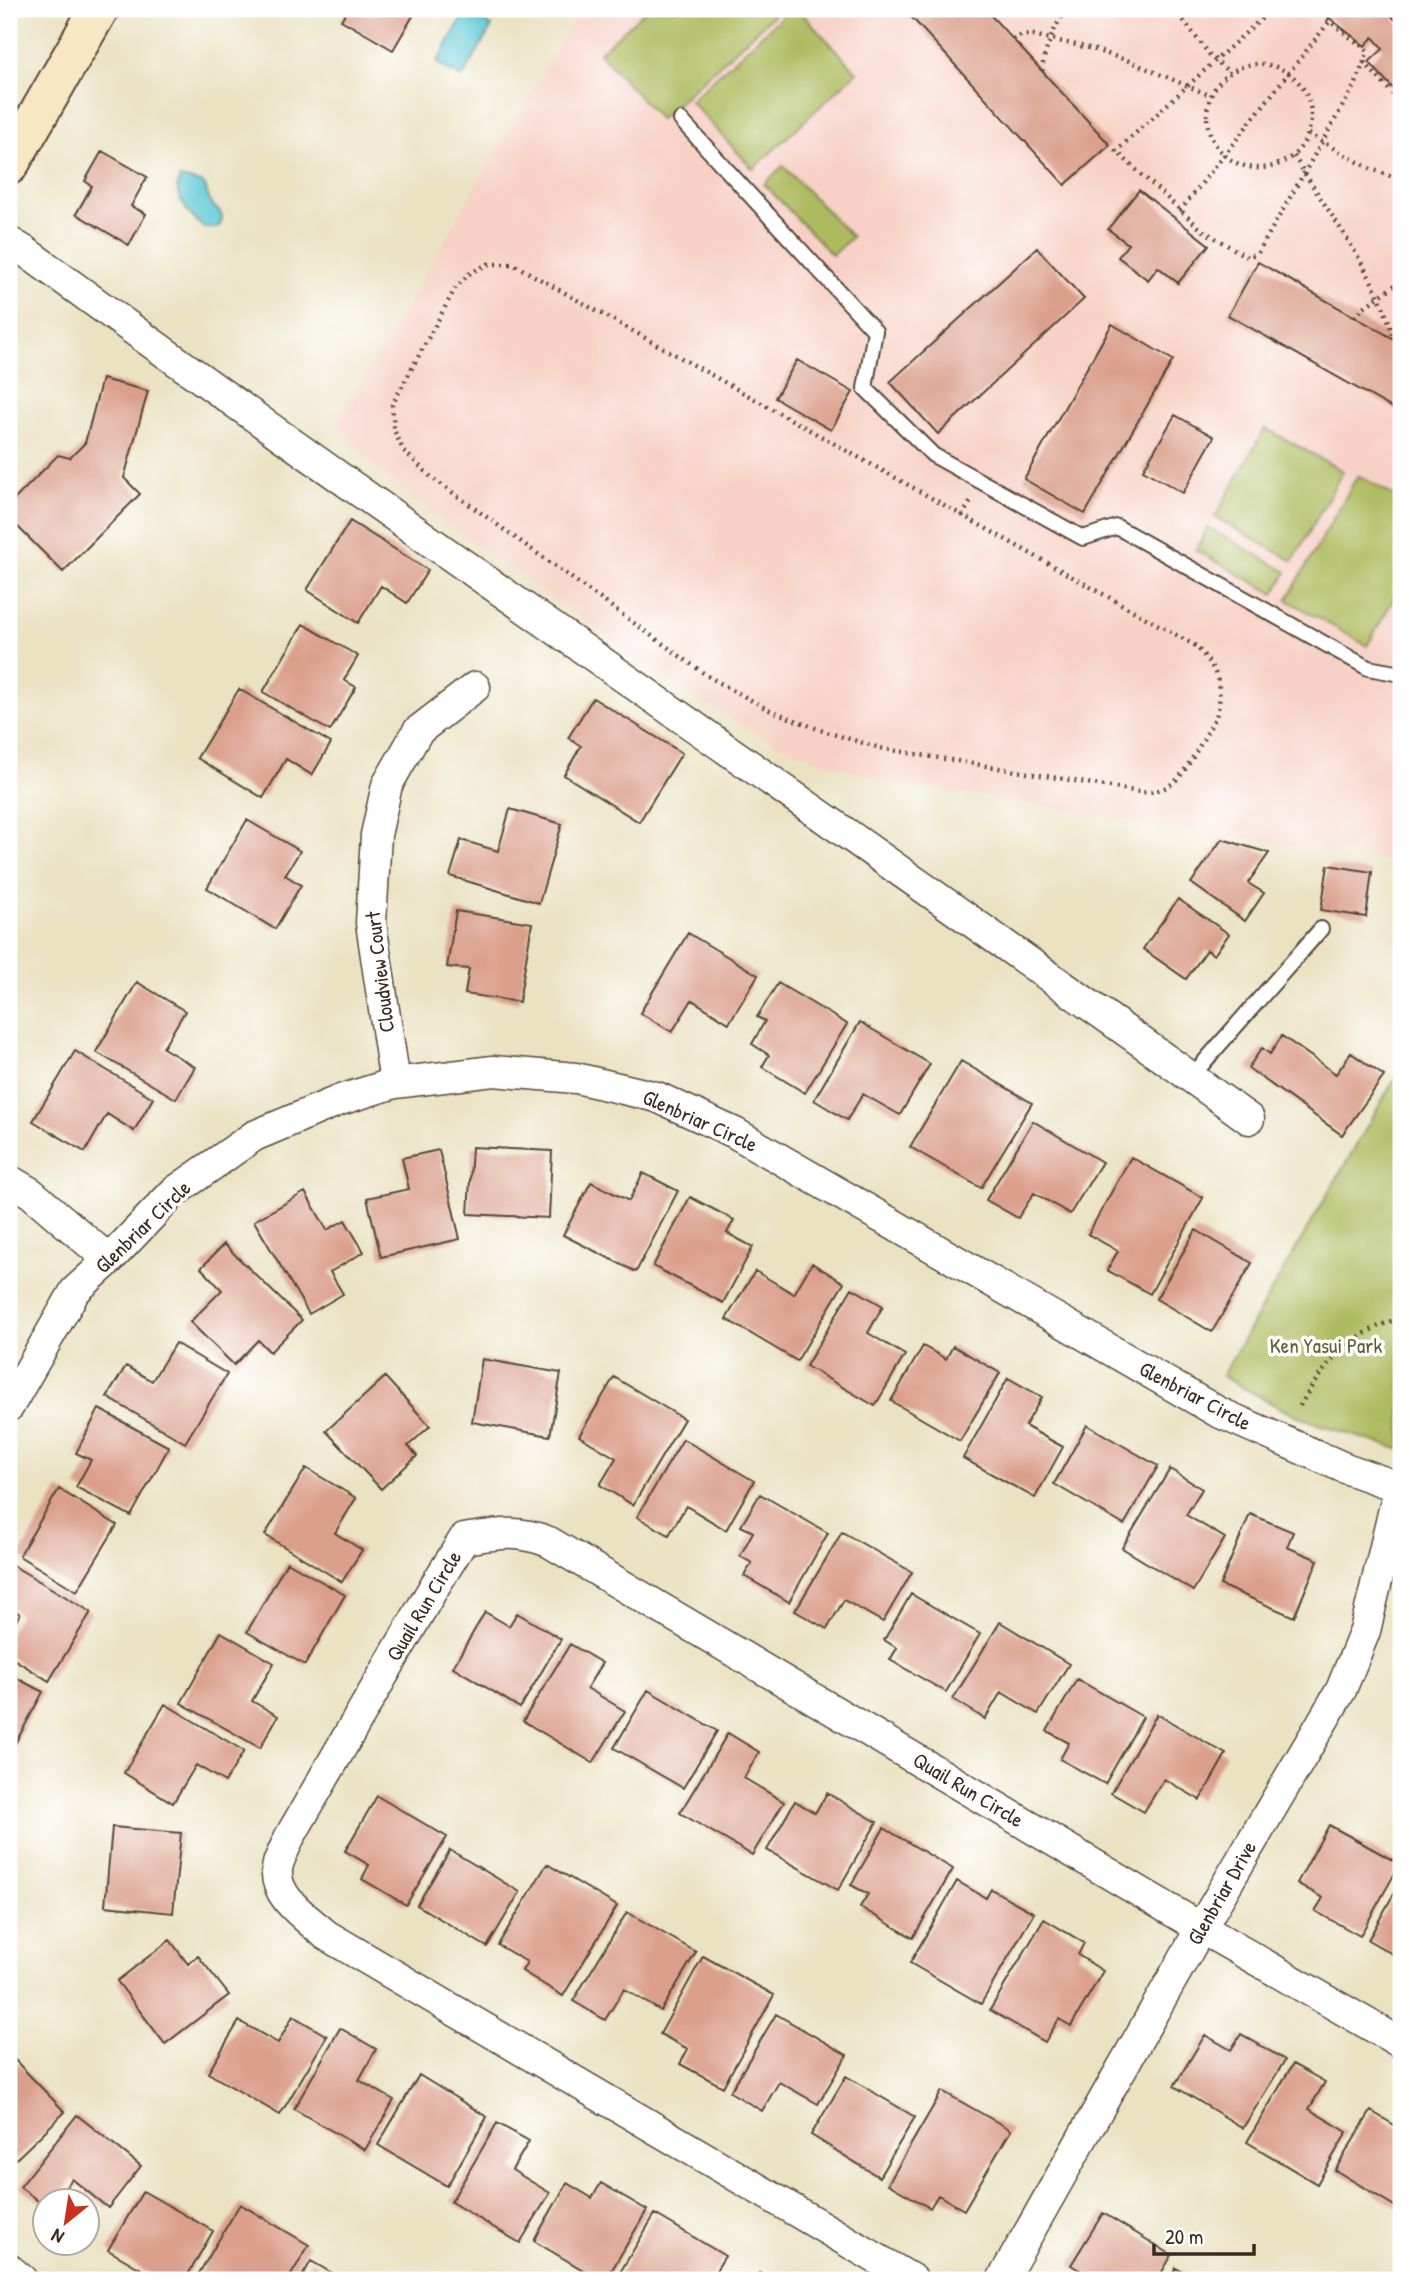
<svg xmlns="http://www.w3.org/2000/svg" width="1410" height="2289" viewBox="0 0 1410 2289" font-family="'Patrick Hand',sans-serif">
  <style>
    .built { fill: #f7d1c6 }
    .green { fill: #adbb5e; stroke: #74723e; stroke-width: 2 }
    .water { fill: #5cc8d4; stroke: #4c7979; stroke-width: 2 }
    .building { fill: #dba08c }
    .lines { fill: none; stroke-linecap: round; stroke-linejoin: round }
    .lane-casing { stroke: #554637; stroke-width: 18 }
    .street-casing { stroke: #554637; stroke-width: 33 }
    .secondary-casing { stroke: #554637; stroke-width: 42 }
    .path { stroke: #554637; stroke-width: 4.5; stroke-dasharray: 2 5; stroke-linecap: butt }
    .lane { stroke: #fff; stroke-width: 14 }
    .street { stroke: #fff; stroke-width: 30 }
    .secondary { stroke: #f9e7c3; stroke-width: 38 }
    .labels { text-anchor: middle; stroke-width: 7; stroke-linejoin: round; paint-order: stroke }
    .street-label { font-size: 21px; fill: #3b2a1e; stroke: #fff }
    .park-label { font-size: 21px; fill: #635d34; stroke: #fff }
  </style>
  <rect width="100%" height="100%" fill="#fff"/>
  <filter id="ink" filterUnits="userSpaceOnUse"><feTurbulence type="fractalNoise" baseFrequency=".0143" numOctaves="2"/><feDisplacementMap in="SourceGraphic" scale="14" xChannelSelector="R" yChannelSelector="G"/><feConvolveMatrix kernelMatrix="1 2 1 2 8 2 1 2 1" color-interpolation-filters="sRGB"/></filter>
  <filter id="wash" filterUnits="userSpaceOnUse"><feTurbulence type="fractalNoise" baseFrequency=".00686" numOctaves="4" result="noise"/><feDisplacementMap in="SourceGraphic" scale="28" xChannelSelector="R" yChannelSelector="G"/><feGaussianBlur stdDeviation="1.57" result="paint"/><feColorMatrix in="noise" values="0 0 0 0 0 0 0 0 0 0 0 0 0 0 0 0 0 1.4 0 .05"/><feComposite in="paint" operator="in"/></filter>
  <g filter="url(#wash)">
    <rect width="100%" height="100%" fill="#ebe2c2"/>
    <path class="built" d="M580,9H1401V863L884,781L809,757L768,739L729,718L684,691L436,516L373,466L337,422L357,391Z"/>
    <path class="green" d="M647,9H780L660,119L599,53Z
      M790,9H798L857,72L753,169L690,101Z
      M783,166L852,237L832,255L764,184Z
      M1265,428L1343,471L1293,561L1215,517Z
      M1358,475L1401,500V586L1367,646L1287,600Z
      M1208,527L1287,572L1274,594L1196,550Z
      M1401,1068V1450L1323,1426L1286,1411L1222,1376Z"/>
    <path class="water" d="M466,11L492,26L462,78L437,63Z
      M180,178L201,183L205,186L210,203L220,212L222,217L221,223L217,228H204C192,218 170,194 180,178Z"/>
    <g id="blocks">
      <path class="building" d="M348,9H417L393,50L341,20Z
        M904,9H985L1110,145L1065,185Z
        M1318,9H1394L1390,14L1401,26V97L1369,62L1383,49L1373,37L1365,46Z
        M102,151L147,177L131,206L146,214L129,245L76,214L92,186L85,181Z
        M1139,190L1209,245L1178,283L1158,267L1148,280L1118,257L1128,244L1108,229Z
        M1037,248L1084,299L938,434L890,382Z
        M1258,262L1401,343V413L1228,315Z
        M1112,324L1173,360L1085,514L1024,479Z
        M797,360L853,392L831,430L775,398Z
        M102,379L148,391L124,478L140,494L63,572L9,518V505L58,455L70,458L85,443Z
        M1175,415L1214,437L1183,493L1143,470Z
        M350,521L428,570L407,603L381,586L358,623L307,590Z
        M303,624L358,656L344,680L356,687L330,731L263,692Z
        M239,689L331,743L312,775L286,759L263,798L197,758Z
        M593,698L682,753L639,822L564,775L581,746L568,738Z
        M510,809L562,824L539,903L450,876L461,840L498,851Z
        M247,820L300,851L285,875L301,885L275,929L207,888Z
        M1222,839L1269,853L1248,883L1264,893L1245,921L1191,883Z
        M1328,865L1372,872L1366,917L1321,910Z
        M1178,899L1229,934L1214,955L1207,950L1186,979L1143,949Z
        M456,911L532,923L519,1002L465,994L469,969L447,967Z
        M688,933L758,975L729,1023L692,1000L672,1032L640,1013Z
        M137,982L185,1011L163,1048L195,1067L176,1099L96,1052Z
        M778,983L847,1024L805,1093L762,1067L769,1055L752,1044L765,1021L757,1017Z
        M860,1022L930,1064L900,1115L863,1094L847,1120L814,1100Z
        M1282,1036L1336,1074L1351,1053L1384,1076L1342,1135L1248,1068L1262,1048L1270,1054Z
        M75,1051L153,1098L134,1131L107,1114L85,1152L33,1121Z
        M961,1061L1032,1103L981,1188L910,1147Z
        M1033,1121L1102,1162L1070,1214L1034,1193L1018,1218L986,1200Z
        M472,1147L552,1151L549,1218L468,1214Z
        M439,1150L460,1239L381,1257L367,1198L409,1189L402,1158Z
        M1131,1157L1203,1198L1150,1294L1107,1270L1118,1251L1088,1234Z
        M643,1173L678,1191L636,1272L563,1235L591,1182L629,1201Z
        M305,1192L327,1230L345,1220L364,1252L330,1272L343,1294L309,1314L254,1221Z
        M690,1197L734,1220L727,1233L753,1247L723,1303L653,1266Z
        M1196,1230L1252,1263L1212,1332L1156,1299Z
        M224,1244L302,1320L270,1352L258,1340L234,1365L190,1322L222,1290L201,1268Z
        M812,1263L844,1283L797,1361L726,1319L755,1271L794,1294Z
        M852,1288L883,1306L868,1333L905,1355L875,1406L806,1366Z
        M175,1343L227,1374L185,1443L107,1397L126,1366L152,1381Z
        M923,1346L946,1359L953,1346L1000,1373L960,1441L891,1401Z
        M482,1359L561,1373L550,1436L472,1422Z
        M385,1377L430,1426L408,1446L417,1456L381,1489L326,1431Z
        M614,1377L684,1419L633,1505L600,1485L616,1458L579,1436Z
        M1008,1378L1042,1397L1025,1426L1063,1447L1035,1498L963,1458Z
        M99,1409L169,1447L131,1516L76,1487L91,1460L76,1453Z
        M1087,1425L1158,1466L1124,1525L1054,1484Z
        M683,1439L754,1481L726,1530L686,1506L669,1535L637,1517Z
        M306,1468L356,1498L335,1533L362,1550L342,1582L265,1535Z
        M1170,1469L1202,1489L1186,1515L1225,1538L1193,1591L1122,1548Z
        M59,1489L117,1525L77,1591L19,1556Z
        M760,1494L828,1533L789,1602L744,1576L752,1563L740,1556L753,1532L741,1526Z
        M1250,1514L1293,1532L1287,1547L1318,1560L1294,1617L1220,1585Z
        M842,1532L912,1572L883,1622L844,1600L827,1629L795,1611Z
        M287,1562L345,1595L305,1665L247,1632Z
        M12,1565L91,1612L49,1681L9,1656V1633L20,1614L9,1607V1571Z
        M911,1594L980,1634L946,1692L890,1660L897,1648L884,1640Z
        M485,1612L509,1626L517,1613L561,1639L520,1708L453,1667Z
        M1000,1622L1069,1664L1038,1714L1001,1692L985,1719L953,1699Z
        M221,1632L274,1663L252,1701L278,1716L260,1748L181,1703Z
        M570,1644L602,1663L587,1688L625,1711L593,1763L523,1721Z
        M9,1674L43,1692L9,1755Z
        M1077,1679L1143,1717L1105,1784L1060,1759L1069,1743L1047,1731Z
        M648,1690L717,1731L683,1788L614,1748Z
        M165,1704L244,1751L225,1782L196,1765L173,1803L124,1773Z
        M1157,1714L1226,1754L1200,1800L1164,1779L1144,1812L1111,1793Z
        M728,1733L759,1752L744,1778L784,1802L752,1855L680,1813Z
        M827,1793L877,1822L838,1890L767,1850L795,1801L815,1813Z
        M377,1796L447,1837L406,1905L362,1879L369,1865L345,1851Z
        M1329,1825L1400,1864L1360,1936L1315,1911L1323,1898L1297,1883Z
        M112,1827L181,1833L173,1913L105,1906Z
        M884,1828L953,1869L913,1938L860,1907L868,1894L851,1885Z
        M450,1850L520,1892L487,1947L417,1905Z
        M547,1864L617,1906L563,1996L522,1971L527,1962L498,1945Z
        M957,1881L986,1898L991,1889L1034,1913L981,2004L910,1963Z
        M1401,1881V1959L1368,1940Z
        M627,1912L696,1952L661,2011L624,1989L605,2020L573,2001Z
        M1044,1919L1084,1943L1078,1955L1103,1971L1071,2026L1059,2019L1045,2042L990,2010Z
        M170,1940L188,1964L198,1956L229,1995L165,2044L117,1981Z
        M703,1956L774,1995L723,2087L680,2064L688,2049L660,2034Z
        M776,2014L847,2055L818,2104L779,2082L762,2111L730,2092Z
        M293,2016L327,2036L280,2115L208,2073L239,2021L278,2043Z
        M340,2028L376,2049L359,2080L394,2100L365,2150L294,2109Z
        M1241,2034L1285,2060L1243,2128L1174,2086L1205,2035L1231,2050Z
        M10,2055L65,2112L9,2166V2056Z
        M1293,2064L1325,2082L1309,2109L1347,2132L1317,2184L1247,2142Z
        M419,2075L487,2117L447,2186L378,2145Z
        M846,2076L915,2117L879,2177L811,2135Z
        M942,2091L1011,2130L964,2210L938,2195L930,2208L888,2184Z
        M1371,2111L1401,2129V2210L1335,2170Z
        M77,2115L141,2166L108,2208L72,2179L55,2202H46V2207L20,2187Z
        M497,2123L529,2141L512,2170L550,2193L520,2243L451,2202Z
        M567,2183L592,2198L601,2183L647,2210L606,2280H600L534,2241Z
        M143,2191L213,2231L185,2280H160L108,2250Z
        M240,2204L309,2245L288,2280H195Z
        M1103,2213L1172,2255L1157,2280H1097L1071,2265Z
        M655,2214L725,2256L710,2280L616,2279Z
        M311,2261L344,2280H300Z
        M1176,2268L1196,2280H1169Z
        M759,2273L772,2280H755Z"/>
    </g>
  </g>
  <g filter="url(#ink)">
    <use href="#blocks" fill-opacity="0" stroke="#554637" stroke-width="2"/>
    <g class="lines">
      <defs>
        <path id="lane" d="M681,120L875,331L865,388L933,455L1083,538L1117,527L1368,668L1401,674
          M1191,1077L1321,929"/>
        <path id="street" d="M9,242L26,252C430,547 844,827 1249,1119
          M395,1083L371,923L376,835L387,785L418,731L475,687
          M9,1180L31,1193L109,1260
          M9,1406L75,1291L109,1260L174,1192L254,1136L340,1100L395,1083L493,1071L576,1078L657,1097L735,1133L1218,1412L1345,1468L1401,1488
          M9,2269L22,2280
          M913,2280L326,1935C306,1917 270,1895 278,1864C281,1855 286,1846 289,1838L434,1587L464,1539C497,1534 517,1529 549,1542L1201,1928L1401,2043
          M1002,2280L1201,1928L1341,1690L1365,1631L1399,1488"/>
        <path id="secondary" d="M9,165L99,9"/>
      </defs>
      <use href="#lane" class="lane-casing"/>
      <use href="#street" class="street-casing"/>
      <use href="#secondary" class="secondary-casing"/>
      <path class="path" d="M1175,9L1209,54L1230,73
        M1272,9L1116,151L1202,230L1247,257L1258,253L1356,83L1368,51L1314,9
        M1013,40L1022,35H1033L1089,48L1129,61L1211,96
        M1364,62L1401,103
        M1207 116a52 52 0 1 1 104 0a52 52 0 1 1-104 0Z
        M1042,71C1044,49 1055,27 1066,9
        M1308,134L1369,168L1401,180
        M1294,156C1329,215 1376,271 1394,339
        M1180,211L1329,22
        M488,264H513L1196,646C1207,659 1218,671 1219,689C1220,698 1219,708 1216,716C1211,726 1187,770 1179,777C1169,789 1154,793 1140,792L880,748L823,731L767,709L709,677L431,477L403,450L394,430L392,405L456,287L469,274Z
        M1355,317L1364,307L1401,281
        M962,516L971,501
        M1300,1406C1323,1364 1354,1331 1401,1318"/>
      <use href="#lane" class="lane"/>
      <use href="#street" class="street"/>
      <use href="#secondary" class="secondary"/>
    </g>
  </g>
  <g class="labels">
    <g class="street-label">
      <text transform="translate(380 972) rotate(-97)" y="7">Cloudview Court</text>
      <text transform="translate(700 1121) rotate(24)" y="7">Glenbriar Circle</text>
      <text transform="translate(143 1227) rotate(-44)" y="7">Glenbriar Circle</text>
      <text transform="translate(1195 1396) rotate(28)" y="7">Glenbriar Circle</text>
      <text transform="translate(424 1606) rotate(-59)" y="7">Quail Run Circle</text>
      <text transform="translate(968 1790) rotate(31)" y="7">Quail Run Circle</text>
      <text transform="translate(1222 1893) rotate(-60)" y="7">Glenbriar Drive</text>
    </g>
    <g class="park-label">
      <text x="1326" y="1353">Ken Yasui Park</text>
    </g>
  </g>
  <rect width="1410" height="2289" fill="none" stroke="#fff" stroke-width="35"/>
  <g transform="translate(66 2222) rotate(210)"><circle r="33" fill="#ffffff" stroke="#b1aaa5" stroke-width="2"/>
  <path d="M0-5L12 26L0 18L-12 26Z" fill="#c8321e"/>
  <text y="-10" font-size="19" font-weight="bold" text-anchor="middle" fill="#3b2a1e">N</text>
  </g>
  <path d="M1154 2244v10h100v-10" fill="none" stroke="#3b2a1e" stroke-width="3.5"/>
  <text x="1165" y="2244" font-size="21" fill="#3b2a1e" stroke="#ffffff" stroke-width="5" paint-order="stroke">20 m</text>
</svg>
